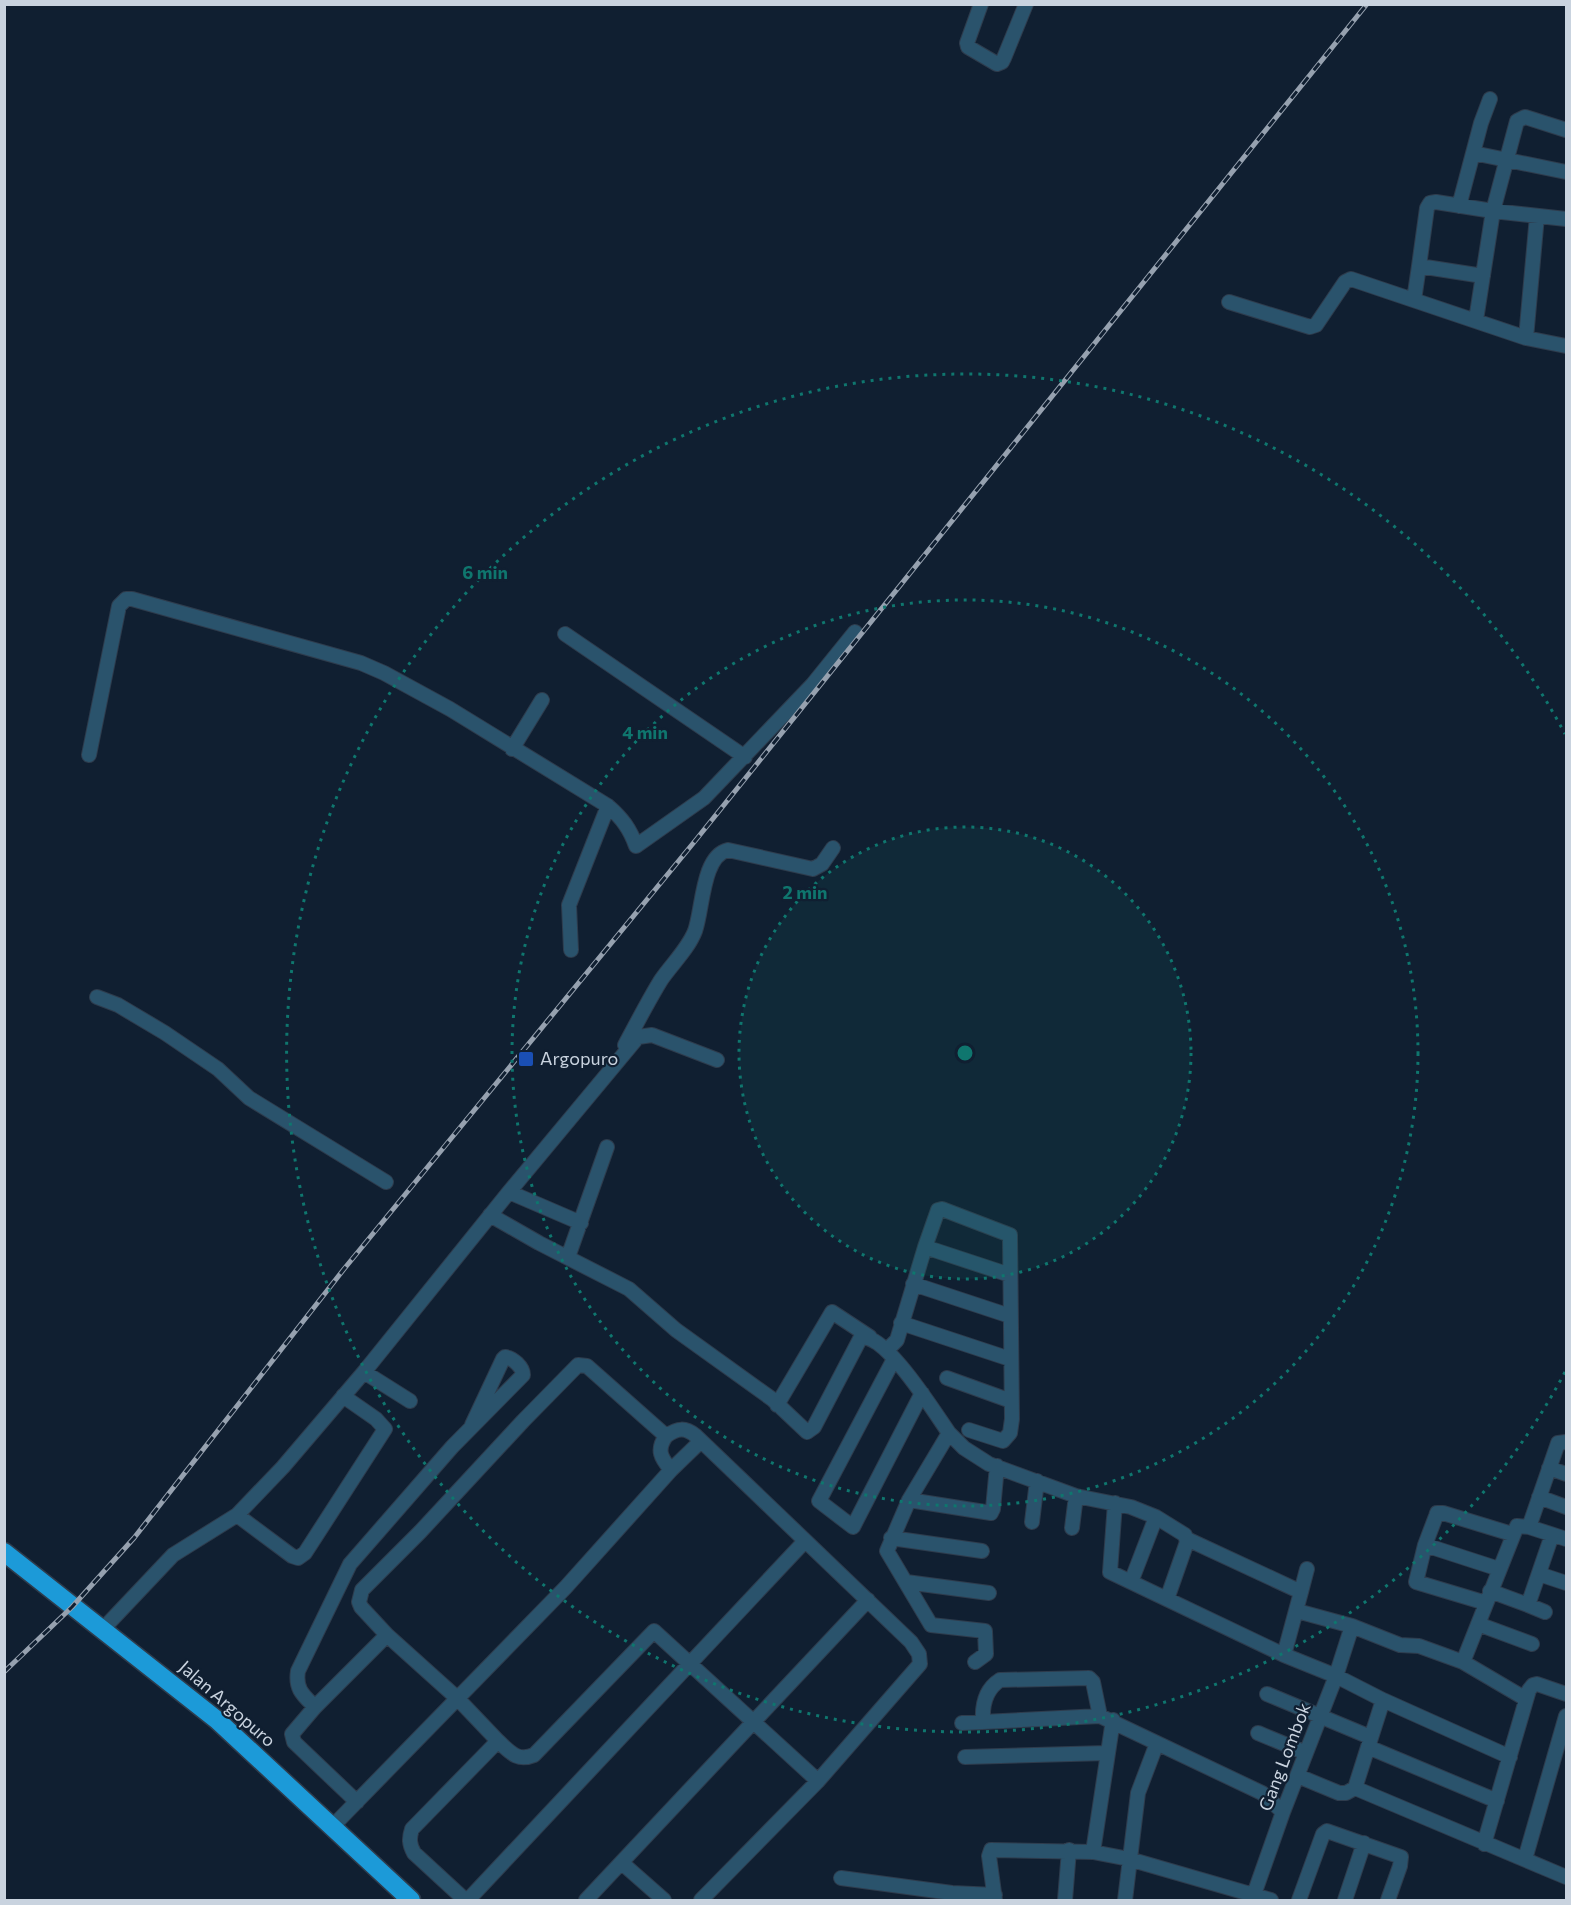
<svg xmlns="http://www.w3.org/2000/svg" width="1571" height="1905" viewBox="0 0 1571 1905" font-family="Commissioner,sans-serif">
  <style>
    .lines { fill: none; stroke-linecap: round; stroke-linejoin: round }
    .minor-casing { stroke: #2e3c4d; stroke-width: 16 }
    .highway-casing { stroke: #2e3c4d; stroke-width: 21 }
    .minor { stroke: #2a536c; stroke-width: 14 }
    .highway { stroke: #1c9ad8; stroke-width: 18 }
    .rail-casing { stroke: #96a1af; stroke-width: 5 }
    .rail { stroke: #101f31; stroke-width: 3; stroke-dasharray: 9; stroke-linecap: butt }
    .ring { fill: none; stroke: #0f766e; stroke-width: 3; stroke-dasharray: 3 6 }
    .transit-dot { fill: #1a4fb4; stroke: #101f31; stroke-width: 2 }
    .labels { text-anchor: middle; stroke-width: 4.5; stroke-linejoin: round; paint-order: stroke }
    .poi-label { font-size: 18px; fill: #c9d3df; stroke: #101f31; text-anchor: start }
    .street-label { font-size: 18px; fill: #c9d3df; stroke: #101f31 }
    .centre { fill: #0f766e; stroke: #101f31; stroke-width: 3 }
    .ring-label { font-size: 18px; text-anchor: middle; font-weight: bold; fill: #0f766e; stroke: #101f31; stroke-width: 4.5; stroke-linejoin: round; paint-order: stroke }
  </style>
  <rect width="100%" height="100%" fill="#101f31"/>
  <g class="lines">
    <defs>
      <path id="minor" d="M981,4L967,43L968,47L997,64L1002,62L1004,58L1026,4
        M1473,153L1566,172
        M1459,206L1481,123L1490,99
        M1483,276L1419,266L1427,208L1430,203L1436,202L1493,211L1566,219
        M1414,300L1419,266
        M1229,302L1310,327L1316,325L1345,282L1351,279L1526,338L1566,346
        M1476,320L1493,211L1517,121L1525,117L1566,130
        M1526,338L1537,216
        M565,634L745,757
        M512,749L542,700
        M89,755L119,606L126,599H132L361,663L384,673L450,709L608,806C622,818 630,829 636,846L704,798L813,684L855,632
        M571,950L569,905L608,806
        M97,997L118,1005L165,1033L218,1069L249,1098L386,1182
        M625,1045C637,1023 648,1001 661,980C672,964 688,949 695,931C703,909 702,856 728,850L813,869L822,864L833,848
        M509,1192L581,1223
        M490,1215L539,1243L629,1289L676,1330L772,1399L807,1432L814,1427L860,1339C881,1326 937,1416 949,1433L909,1500L887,1551L931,1625L985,1631L986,1654L975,1662
        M925,1247L1010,1275
        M568,1257L607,1147
        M913,1284L1010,1316
        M901,1323L1010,1359
        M887,1350L897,1340L925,1247L938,1210L942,1209L1010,1235L1012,1419L1010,1433L1003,1441L969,1430
        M894,1359L819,1501L853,1527L922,1393
        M364,1372L410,1401
        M947,1378L1011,1401
        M777,1405L832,1312L870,1337
        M949,1433L964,1448L989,1464L1076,1496L1131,1507L1156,1517L1185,1535L1187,1542L1167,1599
        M666,1436C678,1428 685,1427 696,1436L911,1642L919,1654L920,1664L818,1781L701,1900
        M1549,1468L1566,1474
        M1539,1497L1566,1507
        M909,1500L991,1513L993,1509L997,1466
        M1115,1503L1110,1572L1284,1655L1336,1676L1383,1700L1368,1747
        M237,1515L292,1556L298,1558L305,1553L385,1429L376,1419L343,1396
        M1032,1522L1037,1481
        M1529,1527L1558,1443L1566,1442
        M1072,1528L1076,1496
        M891,1538L982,1551
        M1187,1539L1301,1592L1284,1655
        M1425,1545L1499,1569
        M1539,1574L1566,1583
        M906,1582L989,1593
        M1131,1582L1156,1517
        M1490,1591L1528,1605L1552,1535
        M1301,1592L1307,1569
        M1486,1603L1416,1582L1425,1545L1436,1516L1437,1513H1443L1512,1534
        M1528,1605L1545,1612
        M1297,1611L1352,1626L1400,1645L1419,1646L1463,1662L1526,1699
        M1478,1624L1532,1644
        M103,1629L173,1555L237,1515L283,1467L364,1372L509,1192L638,1037L652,1035L717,1060
        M1463,1662L1517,1526L1529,1527L1566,1539
        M1267,1694L1370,1737
        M1383,1700L1510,1757
        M315,1707C303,1695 295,1689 298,1671L350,1564L452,1447L523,1375C523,1367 513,1358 505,1357L503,1359L472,1425
        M1113,1720L1093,1852L1129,1859L1271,1900
        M983,1721C982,1705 986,1689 1000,1680L1089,1678L1093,1682L1100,1716
        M962,1723L1100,1716L1262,1793L1283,1812
        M1258,1733L1306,1753
        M498,1741L457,1698L387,1635L361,1607L359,1602L362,1590L420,1532L523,1421L578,1365L587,1366L666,1436C656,1450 661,1458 671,1470
        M965,1757L1107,1753
        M1298,1776L1339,1793H1346L1355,1788L1566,1877
        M1355,1788L1368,1747L1497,1801
        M357,1802L294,1742L292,1734L315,1707L387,1635
        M332,1827L566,1587L671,1470L701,1441
        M1484,1844L1529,1690L1533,1685L1537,1684L1566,1694
        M1525,1859L1566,1716
        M622,1863L664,1900
        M841,1878L952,1893L995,1895
        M465,1900L414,1853C409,1844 409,1838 412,1829L498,1741C510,1752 517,1762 534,1755L654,1631L818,1781
        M468,1900L805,1541
        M586,1900L868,1600
        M995,1900L989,1856L991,1850L1093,1852
        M1065,1900L1069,1850
        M1125,1900L1138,1793L1157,1743
        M1252,1900L1283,1812L1336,1676L1352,1626
        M1299,1900L1323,1834L1327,1831L1401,1857L1400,1866L1388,1900
        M1345,1900L1364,1843"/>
      <path id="highway" d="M4,1552L217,1720L411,1900"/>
    </defs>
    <use href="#minor" class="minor-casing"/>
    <use href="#highway" class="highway-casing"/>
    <use href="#minor" class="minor"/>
    <use href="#highway" class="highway"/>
    <defs>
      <path id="rail" d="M4,1672L72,1607L134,1538L344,1269L695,841L1367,4"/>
    </defs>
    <use href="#rail" class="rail-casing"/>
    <use href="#rail" class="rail"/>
  </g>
  <circle cx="965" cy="1053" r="226" fill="#0f766e" fill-opacity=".12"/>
  <g class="ring">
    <circle cx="965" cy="1053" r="226"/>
    <circle cx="965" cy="1053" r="453"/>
    <path d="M1565 1372A679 679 0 1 1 1565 734"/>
  </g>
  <rect class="transit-dot" x="518" y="1051" width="16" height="16" rx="3"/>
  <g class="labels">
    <g class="poi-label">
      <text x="540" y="1065">Argopuro</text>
    </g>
    <g class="street-label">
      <text transform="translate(227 1704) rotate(41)" y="6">Jalan Argopuro</text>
      <text transform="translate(1285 1757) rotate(-69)" y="6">Gang Lombok</text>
    </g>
  </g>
  <circle cx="965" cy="1053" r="9" class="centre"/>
  <g class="ring-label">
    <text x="485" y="579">6 min</text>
    <text x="645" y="739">4 min</text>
    <text x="805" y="899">2 min</text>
  </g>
  <rect width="1571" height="1905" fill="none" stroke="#c9d3df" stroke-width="12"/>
</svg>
